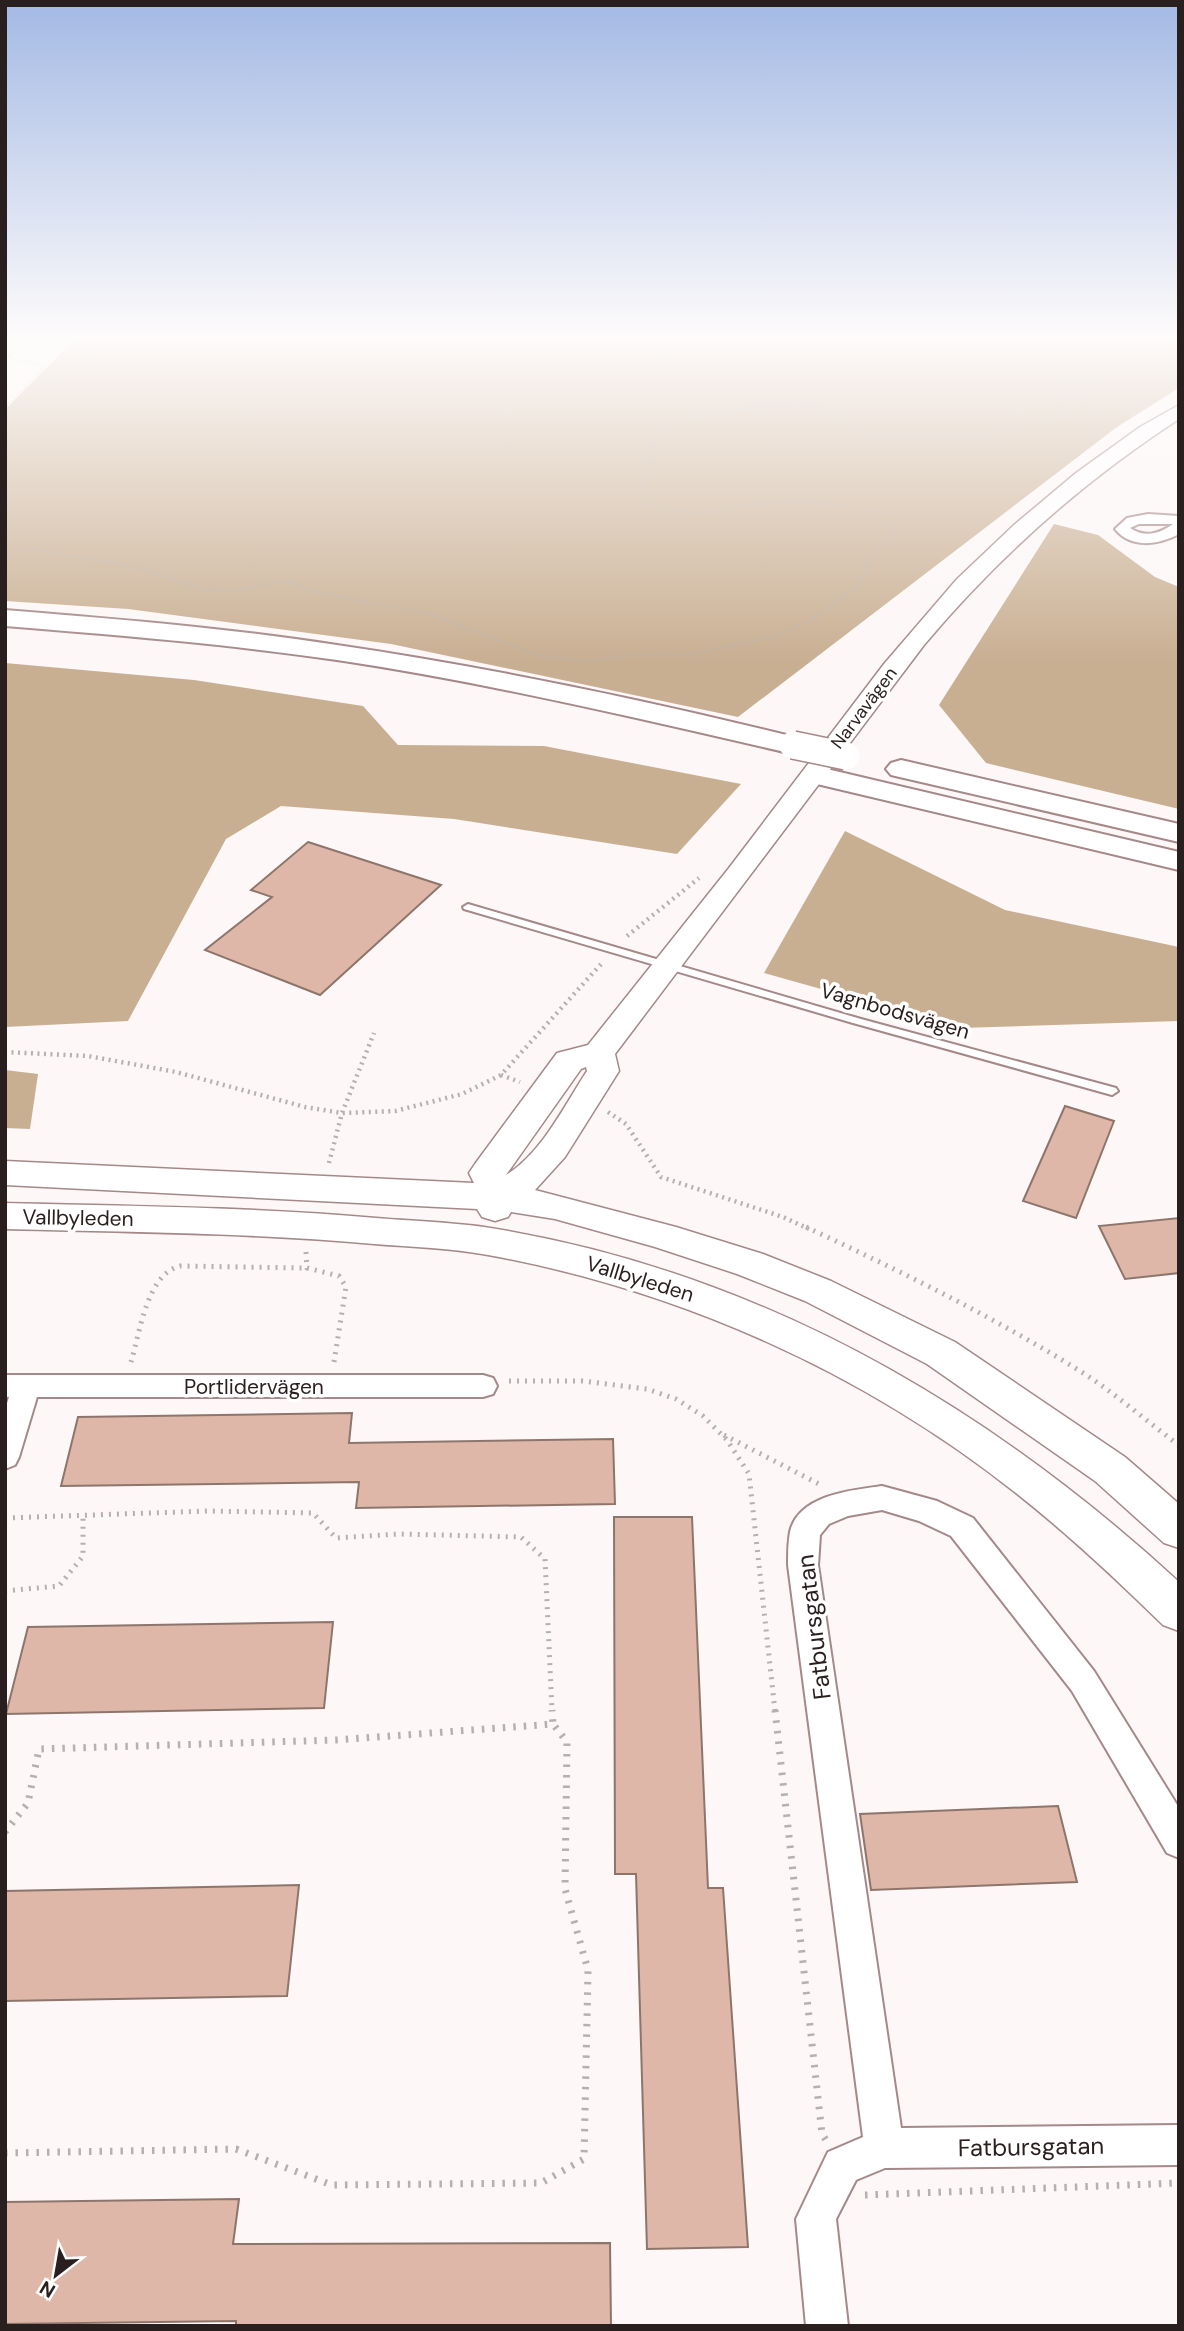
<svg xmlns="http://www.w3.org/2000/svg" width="1184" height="2331" viewBox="0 0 1184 2331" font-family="'DM Sans',sans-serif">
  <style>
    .forest { fill: #c9af92 }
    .building { fill: #deb7a8; stroke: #8e756b; stroke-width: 2 }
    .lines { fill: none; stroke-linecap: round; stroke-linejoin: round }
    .service-casing { stroke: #a58889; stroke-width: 4 }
    .minor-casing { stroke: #a58889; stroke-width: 4 }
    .secondary-casing { stroke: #a58889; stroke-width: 3 }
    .motorway-casing { stroke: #a58889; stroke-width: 4 }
    .path-far4 { stroke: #b7b0b0; stroke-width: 2.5; stroke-dasharray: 1 2.5; stroke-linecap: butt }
    .path-far3 { stroke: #b7b0b0; stroke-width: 3.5; stroke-dasharray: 1 3.5; stroke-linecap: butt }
    .path-far2 { stroke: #b7b0b0; stroke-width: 4.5; stroke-dasharray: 2 4.5; stroke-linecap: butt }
    .path-far1 { stroke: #b7b0b0; stroke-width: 5; stroke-dasharray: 2 6; stroke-linecap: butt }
    .path { stroke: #b7b0b0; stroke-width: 7; stroke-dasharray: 2.5 8; stroke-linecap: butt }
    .service { fill: #fff; fill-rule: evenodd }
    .minor { fill: #fff; fill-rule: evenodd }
    .secondary { fill: #fff; fill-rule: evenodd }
    .motorway { fill: #fff; fill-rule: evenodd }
    .motorway-bridge-casing { stroke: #a58889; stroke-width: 30; stroke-linecap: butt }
    .motorway-bridge { stroke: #fff; stroke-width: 27 }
    .labels { text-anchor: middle; stroke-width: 7; stroke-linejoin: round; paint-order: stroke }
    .far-street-label { font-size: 18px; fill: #2a1f1f; stroke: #fff }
    .street-label { font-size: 21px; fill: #2a1f1f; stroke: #fff }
    .near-street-label { font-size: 24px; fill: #2a1f1f; stroke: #fff }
  </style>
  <rect width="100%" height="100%" fill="#fdf7f7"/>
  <path class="forest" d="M78,336H1179V388L1117,427L738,717L391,644L128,609L5,601V410Z
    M1054,524L1098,535L1155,577L1179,587V809L986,763L939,705Z
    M5,663L194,680L363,706L398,745L544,746L741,784L677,854L454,819L281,806L226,839L128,1021L5,1027Z
    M845,831L1005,910L1179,947V1021L960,1028L764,973Z
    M5,1070L38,1074L30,1129L5,1128Z"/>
  <path class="building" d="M308,842L441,885L320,995L205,950L272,897L251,890Z
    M1065,1106L1114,1121L1076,1218L1023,1201Z
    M1179,1218V1273L1125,1279L1099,1226Z
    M352,1413L349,1443L613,1439L615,1504L356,1508L359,1482L61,1486L78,1417Z
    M614,1517H692L708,1888H723L748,2247L647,2249L636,1874H615Z
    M333,1622L324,1708L6,1714L28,1627Z
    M1058,1806L1077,1882L871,1890L860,1814Z
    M299,1885L287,1996L5,2001V1891Z
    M239,2199L233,2244L610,2243L611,2326H236V2321L5,2324V2202Z"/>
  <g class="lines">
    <defs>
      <path id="service" d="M468,904L861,1019L1116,1088L1118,1091L1112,1095L853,1023L464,909L463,907Z"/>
      <path id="minor" d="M1148,514L1179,516V534C1158,545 1131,549 1115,529L1127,518ZM1139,524H1173C1159,534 1145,538 1130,528Z
        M5,1375H483L493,1378L497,1386L493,1394L483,1397H37L19,1457L15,1465L5,1469V1409L9,1397H5Z
        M882,1486L937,1501L973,1518L1094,1671L1179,1808V1858L1167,1853L1072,1691L951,1536L919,1521L882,1510L848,1516L829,1524L820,1535L818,1565L901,2128L1179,2125V2165L885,2168L856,2180L836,2219L848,2326H806L796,2219L828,2152L863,2137L788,1565C788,1554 788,1542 790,1532C798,1495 852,1490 882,1486Z"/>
      <path id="secondary" d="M1179,405V419C1082,482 998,557 924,645L615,1054L619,1071L565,1157L535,1190L676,1227L763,1254L831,1281L955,1342L1125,1457L1179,1504V1548L1164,1543L1095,1481L927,1364L805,1301L737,1274L655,1247L555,1219L511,1212L508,1217L495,1221L482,1217L477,1209L5,1185V1161L474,1183L469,1173L475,1164L557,1053L588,1045L729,868L884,664L957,579L1014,525L1076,473L1140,427ZM586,1067L587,1071C564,1106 542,1153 506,1175L581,1069Z
        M5,1203C129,1206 252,1207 376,1218C412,1221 448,1222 484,1227C752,1269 981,1400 1179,1582V1631L1163,1625C1116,1579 1068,1534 1016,1493C863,1372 680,1290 488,1255C451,1248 412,1247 374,1244C251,1233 128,1232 5,1229Z"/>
      <path id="motorway" d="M5,610C116,619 227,628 337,645C493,668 650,701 803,739L807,745L803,751L793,754C642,719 490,683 337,660C227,644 116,635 5,626Z
        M901,760L1179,824V842L891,775L886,769L891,763Z
        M827,769L1179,852V870L817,784L812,778L817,772Z"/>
    </defs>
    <use href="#service" class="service-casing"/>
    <use href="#minor" class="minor-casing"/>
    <use href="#secondary" class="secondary-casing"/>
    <use href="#motorway" class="motorway-casing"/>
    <path class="path-far4" d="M563,336L621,353L708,358L768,367L790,366L894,348L967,341L1061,346H1144
      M6,357L42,336
      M5,409L43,369L39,365L7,357
      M5,423C32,377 88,357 135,336
      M1097,439L1096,423L1082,395C1095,355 1140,347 1176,336
      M5,553L33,549L116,563
      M869,563L892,533L888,515L884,513L808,501L772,502L696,514L647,504L640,488C643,482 649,476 650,469C653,459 651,443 659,434C676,415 785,402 810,406C829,410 842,426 856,431C867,435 882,435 893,436C952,441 1004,434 1061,416L1062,399L1078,366L1048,346"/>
    <path class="path-far3" d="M110,561L166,576L202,590H238L286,581L321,593L434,615L540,656L588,661L638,655H688L774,637L807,623L857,587L870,561"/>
    <path class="path-far2" d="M627,936L699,878
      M5,1052L88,1056L176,1072L305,1107L342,1113L395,1111L462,1094L501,1075L602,963
      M501,1075L520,1082
      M608,1112L626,1124L661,1177L783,1217L809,1229
      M329,1163L342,1113L374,1033"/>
    <path class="path-far1" d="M806,1227C900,1271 992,1316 1080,1371C1115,1393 1146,1421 1179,1445
      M306,1252L307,1268L339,1276L346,1287L334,1362
      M131,1362C140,1332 147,1274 180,1266L307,1268
      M509,1381H582L647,1389L676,1399L703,1416L727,1440L749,1474L775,1711
      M724,1435L819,1484
      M5,1518L208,1511L313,1513L336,1538L398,1534L521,1537L545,1559L552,1711
      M5,1591L59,1586L83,1556V1517"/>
    <path class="path" d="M775,1710L822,2134L826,2140
      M5,1832L28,1803L39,1749L336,1740L553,1724L552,1710
      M5,2153L236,2149L332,2185L541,2183L584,2159L588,1970L565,1889L567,1742L553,1724
      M865,2195L1179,2183"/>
    <use href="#service" class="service"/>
    <use href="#minor" class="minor"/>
    <use href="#secondary" class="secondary"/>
    <use href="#motorway" class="motorway"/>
    <defs>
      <path id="motorway-bridge" d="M793,745L846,756"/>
    </defs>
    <use href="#motorway-bridge" class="motorway-bridge-casing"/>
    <use href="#motorway-bridge" class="motorway-bridge"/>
  </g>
  <linearGradient id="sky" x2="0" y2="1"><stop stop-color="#a3b9e4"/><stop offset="0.51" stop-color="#fefbfb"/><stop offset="1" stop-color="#fefbfb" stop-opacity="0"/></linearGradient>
  <rect width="1184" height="662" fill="url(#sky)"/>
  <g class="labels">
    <g class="far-street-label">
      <text transform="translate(864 708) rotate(-53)" y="6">Narvavägen</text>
    </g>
    <g class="street-label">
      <text transform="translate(895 1011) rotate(16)" y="7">Vagnbodsvägen</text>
      <text transform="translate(78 1218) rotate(1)" y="7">Vallbyleden</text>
      <text transform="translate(640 1279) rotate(17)" y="7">Vallbyleden</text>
      <text x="254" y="1394">Portlidervägen</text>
    </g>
    <g class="near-street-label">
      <text transform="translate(814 1627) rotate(-97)" y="8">Fatbursgatan</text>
      <text transform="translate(1031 2147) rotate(-1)" y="8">Fatbursgatan</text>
    </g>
  </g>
  <rect width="1184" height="2331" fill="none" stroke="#2a1f1f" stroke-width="14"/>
  <g transform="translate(56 2275) rotate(211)" stroke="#ffffff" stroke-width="5" paint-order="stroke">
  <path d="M0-5L12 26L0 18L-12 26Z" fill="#2a1f1f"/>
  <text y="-10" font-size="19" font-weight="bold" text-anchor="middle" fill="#2a1f1f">N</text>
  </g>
</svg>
